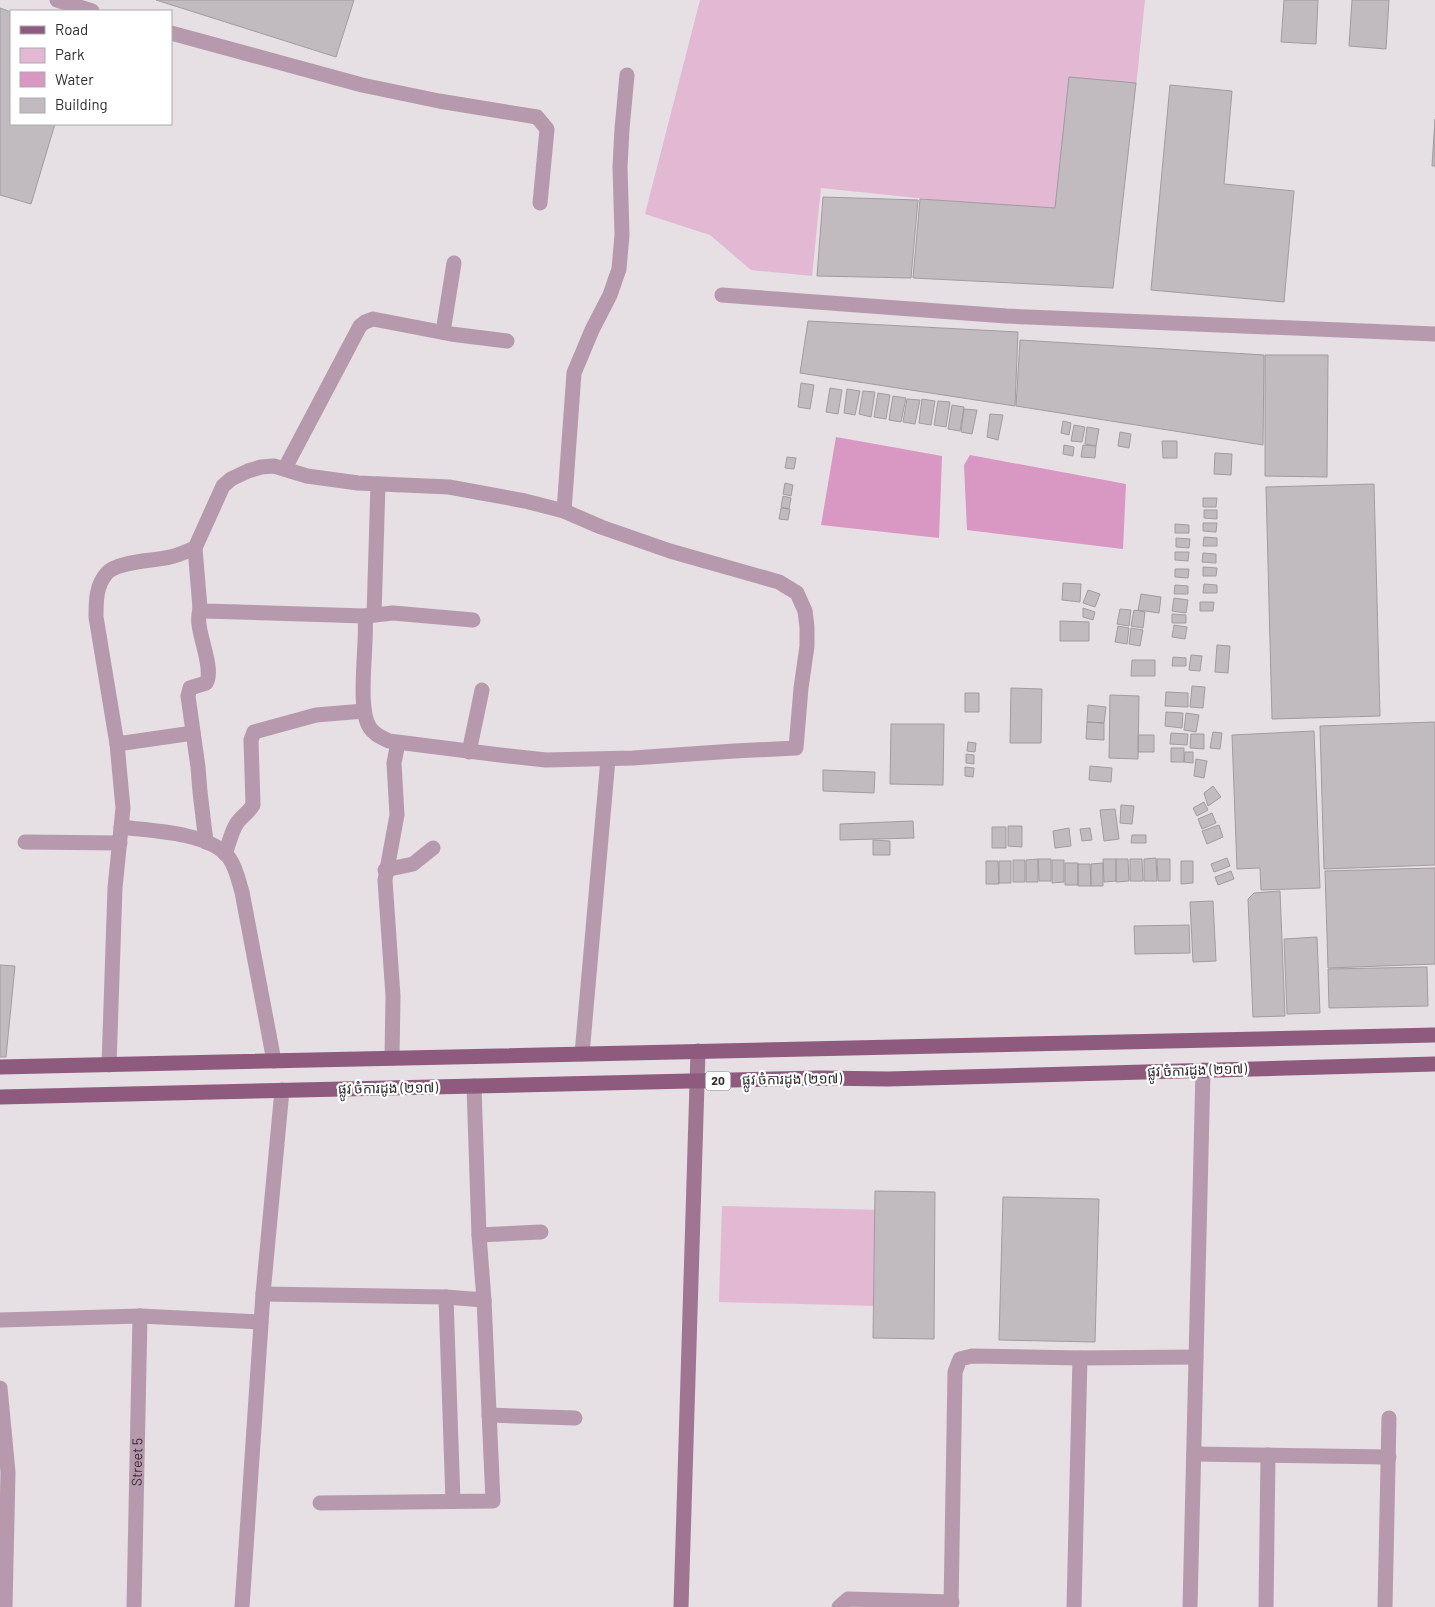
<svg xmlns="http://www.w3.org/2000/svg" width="1435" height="1607" viewBox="0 0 1435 1607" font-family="Barlow,'Noto Sans Khmer',sans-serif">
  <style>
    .green { fill: #e2b8d3 }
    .water { fill: #d997c3 }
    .building { fill: #c1babf; stroke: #a29b9f }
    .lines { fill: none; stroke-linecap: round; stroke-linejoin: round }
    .street { stroke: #b699ac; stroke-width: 15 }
    .secondary { stroke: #9f7591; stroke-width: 15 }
    .primary { stroke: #8e5b7e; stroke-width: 15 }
    .labels { text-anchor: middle; stroke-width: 4.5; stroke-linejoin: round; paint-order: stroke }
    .shield { fill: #fff; stroke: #6e6c6d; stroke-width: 1 }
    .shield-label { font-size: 12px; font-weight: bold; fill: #302d2f }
    .street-label { font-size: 14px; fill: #302d2f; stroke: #fff }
  </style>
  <rect width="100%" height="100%" fill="#e6dfe3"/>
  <path class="green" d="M700,0H1145L1136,87L1075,80L1061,213L821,188L812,276L751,270L710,235L645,214Z
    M722,1206L882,1210L879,1306L719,1302Z"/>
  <path class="water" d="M836,437L942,456L939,538L821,525Z
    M970,455L1126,484L1123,549L967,530L964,465Z"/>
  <path class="building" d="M156,0H354L336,57Z
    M1284,0H1318L1316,44L1281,42Z
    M1352,0H1389L1386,49L1349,46Z
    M0,8L11,12V124H55L31,204L0,195Z
    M1069,77L1136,83L1113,288L913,278L920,199L1055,208Z
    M1170,85L1232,91L1224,184L1294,191L1284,302L1151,290Z
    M1435,119V166H1432Z
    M823,197L918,200L911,278L817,276Z
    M808,321L1018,332L1015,406L800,373Z
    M1020,340L1264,355L1263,445L1016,406Z
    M1265,355H1328L1327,477L1265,476Z
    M801,383L814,385L810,409L798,407Z
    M830,388L842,390L838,414L826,412Z
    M847,389L860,391L855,415L844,413Z
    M863,391L875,392L871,417L859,414Z
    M878,393L890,395L886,419L874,417Z
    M893,396L906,398L901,422L889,420Z
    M907,399L920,400L915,424L903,422Z
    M922,399L935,401L931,425L919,423Z
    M938,401L950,402L946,427L934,425Z
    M952,405L964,407L960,431L948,429Z
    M964,409L977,410L972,434L961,432Z
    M990,414L1003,415L998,440L987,437Z
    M1063,421L1071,423L1069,435L1061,433Z
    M1074,425L1085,427L1082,442L1071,441Z
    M1087,427L1099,429L1096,446L1085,444Z
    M1120,432L1131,434L1129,448L1118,446Z
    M1162,441H1177V458H1163Z
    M1064,445L1074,447L1073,456L1063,454Z
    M1083,445L1096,446L1095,458L1081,457Z
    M1215,453L1232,454L1231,475L1214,474Z
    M787,457L796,458L794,469L785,468Z
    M785,483L793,485L791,496L783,494Z
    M1374,484L1380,716L1272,719L1266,487Z
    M783,496L791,498L789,509L781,507Z
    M1203,498H1217L1216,507H1203Z
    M781,508L790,509L788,520L779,519Z
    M1204,510H1217V519L1204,518Z
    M1203,523H1217L1216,532L1203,531Z
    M1175,524L1189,525V533H1175Z
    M1204,537L1217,538V546H1203Z
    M1176,538L1190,539L1189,548L1176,547Z
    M1175,552H1189L1188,561L1175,560Z
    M1203,553L1216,554V563L1202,562Z
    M1203,567L1217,568L1216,576H1203Z
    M1175,569H1189L1188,578L1175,577Z
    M1063,583L1081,584L1080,602L1062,600Z
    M1204,584L1217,585V593H1203Z
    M1175,585L1188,586V594H1174Z
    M1088,590L1100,594L1095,607L1083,603Z
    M1141,594L1161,597L1159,613L1138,610Z
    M1174,598L1188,600L1186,613L1172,611Z
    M1200,602H1214L1213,611H1200Z
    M1083,608L1095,612L1093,620L1083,617Z
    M1120,609L1131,610L1129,626L1117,624Z
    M1134,610L1145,612L1143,628L1131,626Z
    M1172,614L1186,615V623H1172Z
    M1060,621L1089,622V641H1060Z
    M1174,625L1187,627L1185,639L1172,637Z
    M1118,626L1129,628L1127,644L1115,642Z
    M1131,628L1143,630L1140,646L1129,644Z
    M1217,645L1230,646L1228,673L1215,672Z
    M1191,655L1202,656L1200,671L1189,670Z
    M1173,657L1186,658V666H1172Z
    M1132,660H1155V676H1131Z
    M1192,686L1205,687L1203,708L1190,707Z
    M1011,688L1042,689L1041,743H1010Z
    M1166,692L1188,693V707L1165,706Z
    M965,693H979V712H965Z
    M1110,695L1139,696L1138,759L1109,758Z
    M1088,705L1106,707L1104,723L1087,722Z
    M1166,712L1183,713L1182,728L1165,726Z
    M1186,713L1199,715L1196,732L1184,730Z
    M1087,722L1104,723V740L1086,739Z
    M1435,722V865L1324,869L1320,726Z
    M891,724H944L943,785L890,784Z
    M1314,731L1320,888L1261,890L1260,868L1237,869L1232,735Z
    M1213,732L1222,733L1220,749L1210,748Z
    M1171,733L1188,734L1187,745L1170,744Z
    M1191,734H1204V749L1190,748Z
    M1138,735H1154V752H1138Z
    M968,742L976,743L975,752L967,751Z
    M1171,748H1184V762H1171Z
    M1185,752H1193V763L1184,762Z
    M966,754L974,755V764L966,763Z
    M1196,759L1207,761L1204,778L1194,776Z
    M1090,766L1112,768L1111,782L1089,780Z
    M965,767L974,768L973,777L965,776Z
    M823,770L875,772L874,793L823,791Z
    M1213,786L1221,797L1208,806L1204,793Z
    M1204,802L1208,810L1197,816L1193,808Z
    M1121,805L1134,806L1132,824L1120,823Z
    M1115,809L1119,839L1104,841L1100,810Z
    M1212,813L1216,823L1202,829L1198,819Z
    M913,821L914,838L840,840V824Z
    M1219,825L1223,837L1207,844L1202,831Z
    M1008,826H1022V847L1008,846Z
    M992,827H1006V848H992Z
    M1069,828L1071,846L1055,848L1053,831Z
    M1090,828L1092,840L1082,841L1080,829Z
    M1132,835H1146V843H1131Z
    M873,840L890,841V855H873Z
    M1156,858L1157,881H1144V859Z
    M1227,858L1230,866L1214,872L1211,864Z
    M1038,859V882H1026V860Z
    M1038,859H1051V881H1039Z
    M1103,859H1116V881L1104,882Z
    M1116,859H1128L1129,881L1116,882Z
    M1130,859H1142L1143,881H1130Z
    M1157,859H1170V881H1158Z
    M1013,860H1025V882H1013Z
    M1052,860H1064V882L1052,883Z
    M986,861H998L999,884H986Z
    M999,861H1011V883H999Z
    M1181,861H1193V883L1181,884Z
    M1065,863H1078V885H1065Z
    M1103,863V886H1091V864Z
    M1078,864H1090L1091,886H1078Z
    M1435,868V964L1328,968L1325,871Z
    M1231,871L1234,879L1218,885L1215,877Z
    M1280,891L1285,1016L1253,1017L1248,899L1254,893Z
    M1213,901L1216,961L1193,962L1190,902Z
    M1189,925L1190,953L1135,954L1134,926Z
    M1317,937L1320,1013L1287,1014L1284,939Z
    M0,965L15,966L6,1057H0Z
    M1427,967L1428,1006L1329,1008L1328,969Z
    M875,1191L935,1192L934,1339L873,1338Z
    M1003,1197L1099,1199L1095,1342L999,1340Z"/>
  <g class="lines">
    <g class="street">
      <path d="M57,0L92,11"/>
      <path d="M171,33L362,85L439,101L537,117L547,129L540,203"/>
      <path d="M722,295L1006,316L1435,334"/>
      <path d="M443,332L454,263"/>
      <path d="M285,468L360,326L365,322L373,319L451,334L507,341"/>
      <path d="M564,511L574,373L592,330L610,295L619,269L622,235L620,167L622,129L627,75"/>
      <path d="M195,548L200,608L204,611L365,616L393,613L473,620"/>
      <path d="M200,608C199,613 198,619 199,624C200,639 214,671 206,683L190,688L188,696L198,767L200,792L206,842"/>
      <path d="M374,615L378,484"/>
      <path d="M117,744L193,733"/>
      <path d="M469,752L482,690"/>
      <path d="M121,827C151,831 202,832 225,853C235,863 238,879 242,892L274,1061"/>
      <path d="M25,842L120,843"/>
      <path d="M225,854C229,844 231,832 237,823C242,816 249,812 253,805L251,740L254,732L316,715L364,711"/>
      <path d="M385,870L413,864L433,848"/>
      <path d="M582,1054L608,759"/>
      <path d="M392,1058L393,996L385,880L397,815L394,763L398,743"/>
      <path d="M109,1065L115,888L123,808L117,744L96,617C96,601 96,585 107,573C117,561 155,561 170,557C179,555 187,551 195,548L223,486L231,479L248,471L261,467L274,466L307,476L358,483L449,487L525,501L564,511L601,527L670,551L779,582L797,593L805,611L807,627V646L801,688L796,748L734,751L633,758L546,760L500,755L389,741C382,738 374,734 370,728C356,708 368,642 365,616"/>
      <path d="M479,1235L541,1232"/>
      <path d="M263,1294L446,1297L484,1300L479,1235L474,1086"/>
      <path d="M446,1297L453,1501"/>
      <path d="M0,1320L140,1316L261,1322"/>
      <path d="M0,1388L8,1472L5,1607"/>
      <path d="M489,1415L575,1418"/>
      <path d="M1194,1454L1389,1457"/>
      <path d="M320,1503L493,1501L484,1300"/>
      <path id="s1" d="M134,1607L140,1316"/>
      <path d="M242,1607L263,1294L282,1090"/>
      <path d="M839,1607L848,1599L952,1602"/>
      <path d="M951,1607L955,1372L960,1359L972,1356L1080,1358L1196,1357"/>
      <path d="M1074,1607L1080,1358"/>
      <path d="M1190,1607L1203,1070"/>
      <path d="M1266,1607L1268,1455"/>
      <path d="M1385,1607L1389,1418"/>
    </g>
    <path class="secondary" d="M681,1607L698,1051"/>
    <path class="primary" d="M0,1067L1435,1035
      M0,1097L820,1078L888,1079L1435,1064"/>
  </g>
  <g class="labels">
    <rect class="shield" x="705.5" y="1071.5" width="25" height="19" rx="4"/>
    <g class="shield-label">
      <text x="718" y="1085">20</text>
    </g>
    <g class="street-label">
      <text transform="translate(1197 1070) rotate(-2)" y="5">ផ្លូវ ចំការដូង (២១៧)</text>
      <text transform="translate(792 1079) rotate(-1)" y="5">ផ្លូវ ចំការដូង (២១៧)</text>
      <text transform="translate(388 1088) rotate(-1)" y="5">ផ្លូវ ចំការដូង (២១៧)</text>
      <text dy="5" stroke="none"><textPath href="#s1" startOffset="145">Street 5</textPath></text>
    </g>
  </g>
  <rect x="10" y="10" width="162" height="115" fill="#ffffff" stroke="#acabac"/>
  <rect x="20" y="26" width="25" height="8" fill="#8e5b7e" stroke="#acabac"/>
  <text x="55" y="35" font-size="15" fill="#302d2f">Road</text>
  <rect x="20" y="48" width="25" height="15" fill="#e2b8d3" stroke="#acabac"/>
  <text x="55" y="60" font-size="15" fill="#302d2f">Park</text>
  <rect x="20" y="72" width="25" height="15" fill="#d997c3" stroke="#acabac"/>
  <text x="55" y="85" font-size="15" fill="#302d2f">Water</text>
  <rect x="20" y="98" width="25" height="15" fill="#c1babf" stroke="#acabac"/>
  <text x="55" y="110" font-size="15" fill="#302d2f">Building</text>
</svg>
